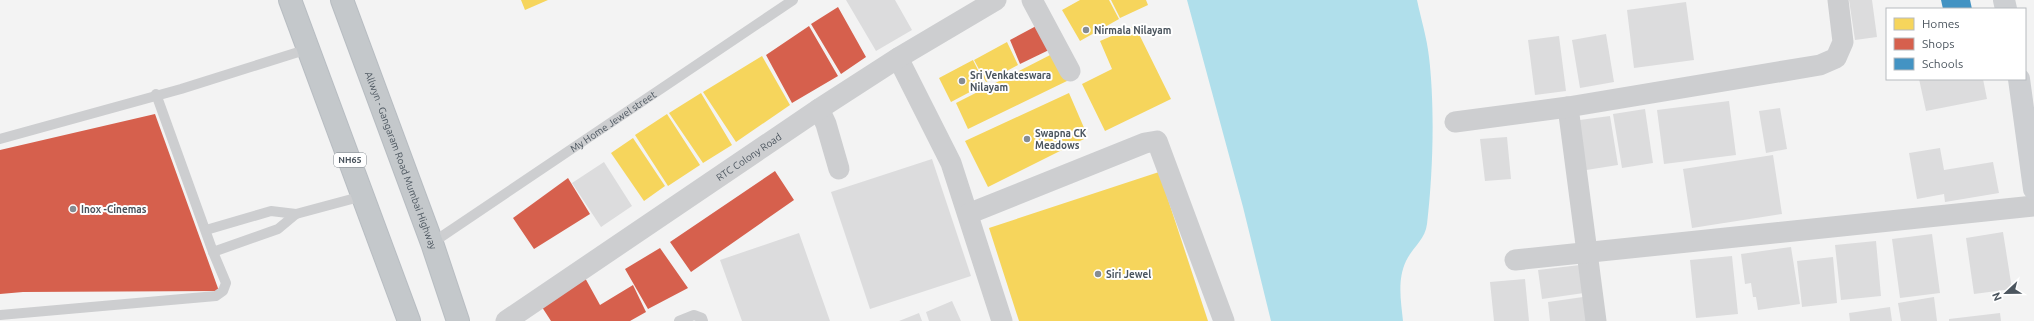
<svg xmlns="http://www.w3.org/2000/svg" width="2034" height="321" viewBox="0 0 2034 321" font-family="Ubuntu,sans-serif">
  <style>
    .water { fill: #b0dfeb }
    .homes { fill: #f6d55c }
    .shops { fill: #d6604d }
    .schools { fill: #4393c3 }
    .building { fill: #dcdcdd }
    .lines { fill: none; stroke-linecap: round; stroke-linejoin: round }
    .trunk-casing { stroke: #b8bdc2; stroke-width: 24 }
    .service { stroke: #cdced0; stroke-width: 10 }
    .minor { stroke: #cdced0; stroke-width: 21 }
    .secondary { stroke: #cdcfd2; stroke-width: 22 }
    .trunk { stroke: #c4c8cb; stroke-width: 22 }
    .poi-dot { fill: #868c92; stroke: #fff; stroke-width: 1.5 }
    .labels { text-anchor: middle; stroke-width: 4; stroke-linejoin: round; paint-order: stroke }
    .shield { fill: #fff; stroke: #81888e; stroke-width: 1 }
    .shield-label { font-size: 9px; font-weight: bold; fill: #4b555e }
    .poi-label { font-size: 10px; font-weight: bold; fill: #4b555e; stroke: #fff; text-anchor: start }
    .street-label { font-size: 10px; fill: #4b555e; stroke: #fff }
  </style>
  <rect width="100%" height="100%" fill="#f3f3f3"/>
  <path class="water" d="M1187,0H1417C1421,19 1427,38 1429,57C1435,107 1433,174 1427,224C1425,240 1412,248 1406,261C1397,280 1401,301 1403,321H1271L1243,207Z"/>
  <path class="homes" d="M521,0H548L525,10Z
    M1080,0H1109L1119,19L1080,41L1062,10Z
    M1111,0H1146L1148,5L1120,18Z
    M1135,26L1171,99L1105,131L1082,84L1112,69L1100,41Z
    M1007,42L1018,65L986,82L974,60Z
    M1056,52L1069,80L968,129L956,103Z
    M762,56L790,105L736,142L703,92Z
    M973,60L985,84L951,102L939,78Z
    M701,93L732,145L703,163L669,113Z
    M1069,93L1088,137L988,187L965,141Z
    M667,114L700,165L668,186L635,135Z
    M633,138L665,186L644,201L611,153Z
    M1159,172L1208,321H1019L989,228Z"/>
  <path class="shops" d="M838,7L866,57L841,74L811,24Z
    M1038,25L1051,49L1020,64L1010,40Z
    M809,26L838,76L792,103L766,55Z
    M155,114L219,291L23,292L0,294V150Z
    M775,171L794,200L691,272L670,242Z
    M568,178L590,214L534,249L513,218Z
    M660,248L688,288L648,309L625,269Z
    M584,276L600,305L633,285L646,312L630,321H551L540,304Z"/>
  <path class="schools" d="M1941,0H1970L1972,9H1943Z"/>
  <path class="building" d="M846,0H895L912,30L876,51Z
    M1849,0H1872L1877,37L1855,40Z
    M1686,2L1694,60L1634,68L1627,10Z
    M1606,34L1614,82L1580,88L1572,40Z
    M1559,36L1566,91L1535,95L1528,40Z
    M1919,79H1983L1987,99L1926,111Z
    M1729,101L1736,155L1664,164L1657,110Z
    M1780,108L1787,149L1766,153L1759,111Z
    M1645,109L1653,163L1622,168L1613,114Z
    M1610,116L1618,165L1580,171L1572,121Z
    M1507,137L1511,179L1485,181L1480,139Z
    M1940,148L1944,170L1993,162L1999,193L1945,202L1944,194L1917,199L1909,153Z
    M1773,155L1782,214L1692,228L1683,169Z
    M932,159L971,276L870,309L831,192Z
    M604,162L632,206L601,227L572,183Z
    M2003,232L2012,289L1974,294L1966,238Z
    M799,233L830,321H742L720,260Z
    M1932,234L1940,293L1900,298L1892,239Z
    M1876,241L1881,296L1841,300L1835,245Z
    M1791,247L1800,304L1758,310L1756,297H1753L1751,283L1745,284L1741,254Z
    M1732,256L1738,314L1696,318L1690,260Z
    M1833,257L1837,303L1802,307L1797,261Z
    M1580,265L1584,293L1542,299L1538,270Z
    M1525,279L1529,321H1494L1490,282Z
    M1583,297L1587,321H1550L1548,302Z
    M1934,297L1937,321H1901L1898,303Z
    M952,301L961,321H929L926,312Z
    M1890,307L1892,321H1850L1849,313Z
    M919,313L922,321H899Z
    M2000,313L2001,321H1949V319Z"/>
  <g class="lines">
    <defs>
      <g id="trunk">
        <path d="M290,0L409,321"/>
        <path id="s3" d="M342,0L432,243L458,321"/>
      </g>
    </defs>
    <use href="#trunk" class="trunk-casing"/>
    <g class="service">
      <path d="M156,94L213,252"/>
      <path d="M0,139L181,89L308,49"/>
      <path d="M206,230L271,211L296,214"/>
      <path id="s1" d="M432,243L793,0"/>
      <path d="M0,315L216,296L223,291L226,283L213,252L278,229L296,214L363,196"/>
      <path d="M679,321L694,315L702,318L703,321"/>
    </g>
    <g class="minor">
      <path d="M1032,0L1070,71"/>
      <path d="M898,58L951,163L1002,321"/>
      <path d="M1568,107L1596,321"/>
      <path d="M819,109L826,124L839,169"/>
      <path d="M1455,122L1568,107L1820,65L1836,58L1843,42L1838,0"/>
      <path d="M968,214L1145,143L1157,141L1224,321"/>
      <path d="M1515,260L2034,206"/>
      <path id="s2" d="M506,321L819,109L898,58L996,0"/>
    </g>
    <path class="secondary" d="M2004,0L2006,9
      M2019,79L2034,189"/>
    <use href="#trunk" class="trunk"/>
  </g>
  <g class="poi-dot">
    <circle cx="1086" cy="30" r="4"/>
    <circle cx="962" cy="81" r="4"/>
    <circle cx="1027" cy="139" r="4"/>
    <circle cx="73" cy="209" r="4"/>
    <circle cx="1098" cy="274" r="4"/>
  </g>
  <g class="labels">
    <rect class="shield" x="334" y="153" width="32" height="14" rx="3"/>
    <g class="shield-label">
      <text x="350" y="163">NH65</text>
    </g>
    <g class="poi-label">
      <text x="1094" y="34">Nirmala Nilayam</text>
      <text x="970" y="79">Sri Venkateswara<tspan x="970" dy="12">Nilayam</tspan></text>
      <text x="1035" y="137">Swapna CK<tspan x="1035" dy="12">Meadows</tspan></text>
      <text x="81" y="213">Inox -Cinemas</text>
      <text x="1106" y="278">Siri Jewel</text>
    </g>
    <g class="street-label">
      <text dy="4" stroke="none"><textPath href="#s1" startOffset="218">My Home Jewel street</textPath></text>
      <text dy="4" stroke="none"><textPath href="#s2" startOffset="293">RTC Colony Road</textPath></text>
      <text dy="4" stroke="none"><textPath href="#s3" startOffset="171">Allwyn - Gangaram Road Mumbai Highway</textPath></text>
    </g>
  </g>
  <rect x="1886" y="8" width="140" height="72" fill="#ffffff" stroke="#b7bbbf"/>
  <rect x="1894" y="18" width="20" height="12" fill="#f6d55c" stroke="#b7bbbf"/>
  <text x="1922" y="28" font-size="12" fill="#4b555e">Homes</text>
  <rect x="1894" y="38" width="20" height="12" fill="#d6604d" stroke="#b7bbbf"/>
  <text x="1922" y="48" font-size="12" fill="#4b555e">Shops</text>
  <rect x="1894" y="58" width="20" height="12" fill="#4393c3" stroke="#b7bbbf"/>
  <text x="1922" y="68" font-size="12" fill="#4b555e">Schools</text>
  <g transform="translate(2006 293) rotate(248)" stroke="#ffffff" stroke-width="3" paint-order="stroke">
  <path d="M0-3L7 15L0 10L-7 15Z" fill="#4b555e"/>
  <text y="-6" font-size="11" font-weight="bold" text-anchor="middle" fill="#4b555e">N</text>
  </g>
</svg>
